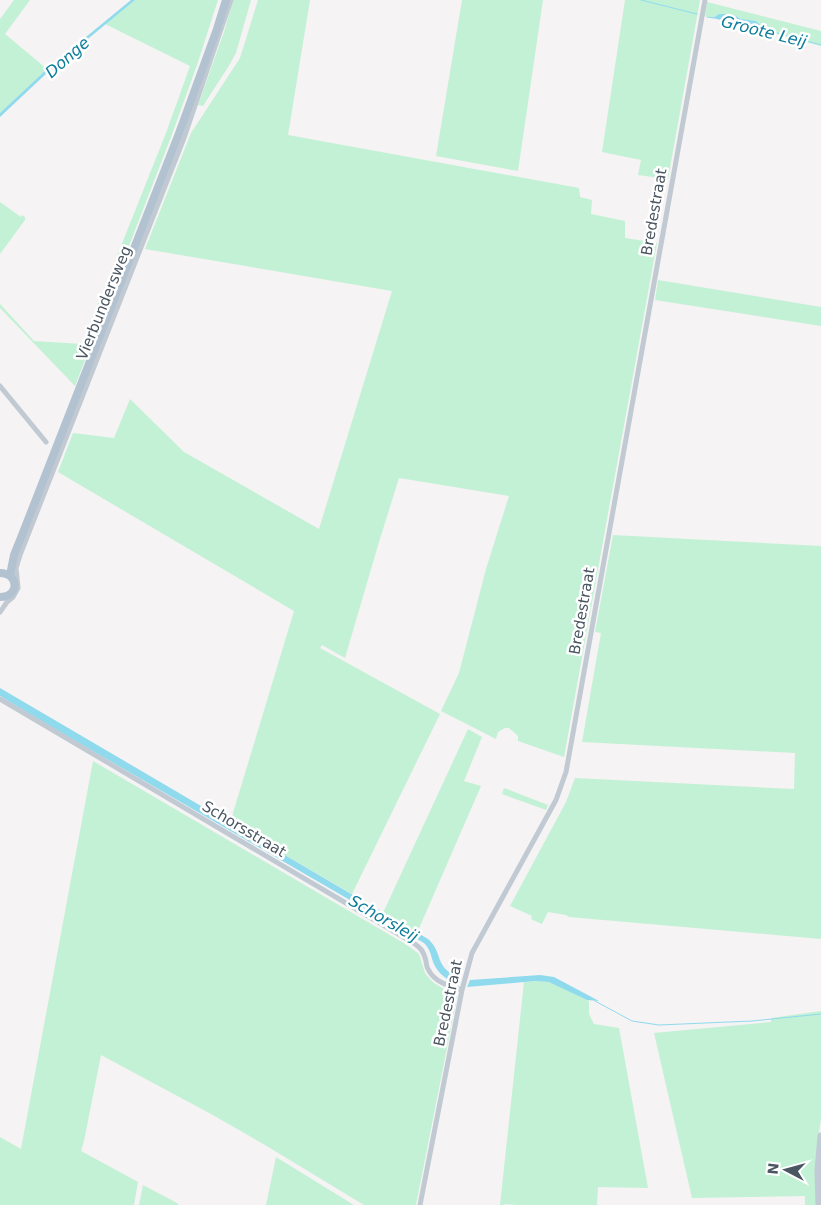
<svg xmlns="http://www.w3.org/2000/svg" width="821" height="1205" viewBox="0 0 821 1205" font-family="'DejaVu Sans',sans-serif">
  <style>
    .green { fill: #c3f1d5 }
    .water { fill: #90daee }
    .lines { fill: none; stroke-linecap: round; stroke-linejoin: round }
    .stream { stroke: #90daee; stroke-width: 1 }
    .minor { stroke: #c1cad2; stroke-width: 5 }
    .secondary { stroke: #c1cbd6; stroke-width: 7 }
    .primary { stroke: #b3c2d1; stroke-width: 8 }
    .labels { text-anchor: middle; stroke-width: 5; stroke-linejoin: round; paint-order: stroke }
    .street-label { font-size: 15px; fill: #4a5661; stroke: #fff }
    .water-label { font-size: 16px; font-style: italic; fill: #0c7c9b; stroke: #fff }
  </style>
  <rect width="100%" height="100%" fill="#f5f3f3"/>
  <path class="green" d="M14,0H30L5,34L47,69L0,113V19Z
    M135,0H218L197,65L171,137L75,386L0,308V304L34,341L82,344L166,133L190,66L105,24Z
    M233,0H251L236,53L230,64L203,106L198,105L224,32Z
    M258,0H310L288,135L579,188L580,197L592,200L591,214L625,221V238L657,243L564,757L518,741V736L509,728H505L498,732L496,739L441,711L459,673L486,569L509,496L399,478L379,542L345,658L322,645L320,648L440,714L352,894L230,823L294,611L58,472L73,433L114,438L130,399L184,452L319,529L392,291L145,249L191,133L240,58Z
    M462,0H543L518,171L436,156Z
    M625,0H700L668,179L638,175L641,160L602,152Z
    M707,2L821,31V46L769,32L756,21L741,19L736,16L719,14L713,18L705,16Z
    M0,202L21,217L22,215L25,217V220L0,254Z
    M658,280L821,307V326L655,300Z
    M613,535L821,546V939L569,917L566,915L548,912L542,924L531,919L532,916L530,915L510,906L566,802L575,778L794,789L795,753L582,742L601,633L595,632Z
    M468,729L482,737L464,781L481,786L417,933L383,913Z
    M93,761L407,945L419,954L425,973L429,978L434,983L457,997L416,1205H364L265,1145L211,1114L101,1055L84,1141L81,1151L138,1182L134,1205H0V1137L21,1149Z
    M504,788L548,805L546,810L502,794Z
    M535,981L549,982L553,983L589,1001V1014L594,1024L619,1028L648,1188L598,1187L597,1205H517L505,1204L504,1205H500L524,982Z
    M821,1011V1119L817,1146V1205H805V1196L692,1198L654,1033L771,1022V1018Z
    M276,1157L354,1205H266Z
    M143,1185L177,1203L179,1205H139Z"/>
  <path class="water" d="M131,0H135L49,71L0,117V113L47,69Z
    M719,14H728L736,16L741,19L756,21L769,32L713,18Z
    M0,688L428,939C444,953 433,967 460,978L458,984C447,980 438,974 433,962C431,955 430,949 424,943L53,728L0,696Z
    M540,975L554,977L599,1001L587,1000L549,982L535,981L467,987L470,980Z"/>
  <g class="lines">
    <path class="stream" d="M641,0L697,14
      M707,17L714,18
      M766,30L821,45
      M595,1001L632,1021L659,1025L752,1021L821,1014"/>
    <path class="minor" d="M0,386L46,442
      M0,612L7,602L13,597L18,588L16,568L20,555L184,138L231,0
      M0,699L412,942C421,948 423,950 426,961C426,962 427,968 428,969C434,982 449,986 462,990
      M420,1205L462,990L472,953L556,800L566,772L705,0"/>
    <path class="secondary" d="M819,1205L818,1170L821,1136"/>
    <path class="primary" d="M0,573C19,573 20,597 0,597
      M10,575L14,555L24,530L178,136L217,29L226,0"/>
  </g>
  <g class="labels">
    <g class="street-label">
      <text transform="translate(654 212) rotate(-80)" y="5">Bredestraat</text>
      <text transform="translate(104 303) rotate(-68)" y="5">Vierbundersweg</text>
      <text transform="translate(582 611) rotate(-80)" y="5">Bredestraat</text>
      <text transform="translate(244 829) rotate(31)" y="5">Schorsstraat</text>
      <text transform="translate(448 1003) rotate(-78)" y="5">Bredestraat</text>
    </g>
    <g class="water-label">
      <text transform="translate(764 31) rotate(14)" y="6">Groote Leij</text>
      <text transform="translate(67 57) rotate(-41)" y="6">Donge</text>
      <text transform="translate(384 918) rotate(30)" y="6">Schorsleij</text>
    </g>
  </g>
  <g transform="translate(786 1170) rotate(276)" stroke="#ffffff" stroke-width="4" paint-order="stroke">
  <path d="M0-4L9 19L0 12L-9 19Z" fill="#4a5661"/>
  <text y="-8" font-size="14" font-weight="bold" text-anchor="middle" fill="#4a5661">N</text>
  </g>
</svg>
